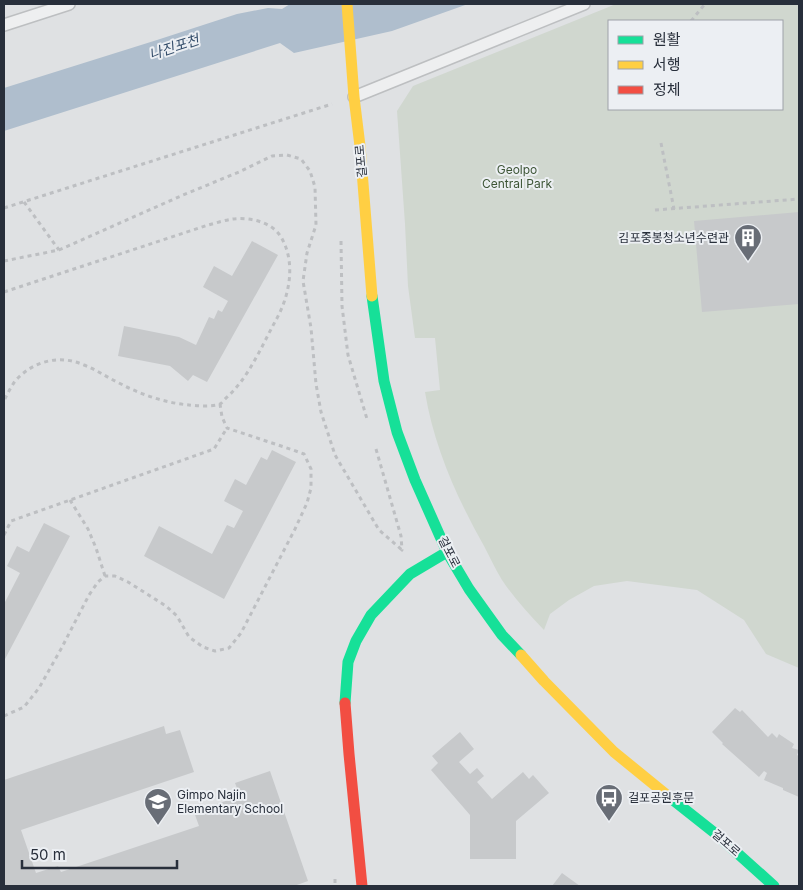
<svg xmlns="http://www.w3.org/2000/svg" width="803" height="890" viewBox="0 0 803 890" font-family="Inter,'Noto Sans KR',sans-serif">
  <style>
    .green { fill: #d0d7cf; fill-rule: evenodd }
    .water { fill: #afbecd }
    .building { fill: #c7c9cb }
    .lines { fill: none; stroke-linecap: round; stroke-linejoin: round }
    .lane-casing { stroke: #bdbfc1; stroke-width: 14 }
    .path { stroke: #bdbfc2; stroke-width: 3; stroke-dasharray: 4 4; stroke-linecap: butt }
    .lane { stroke: #eeeff0; stroke-width: 11 }
    .fast { stroke: #16e098; stroke-width: 11 }
    .slow { stroke: #ffcf43; stroke-width: 11 }
    .jam { stroke: #f24e42; stroke-width: 11 }
    .labels { text-anchor: middle; stroke-width: 4; stroke-linejoin: round; paint-order: stroke }
    .street-label { font-size: 12px; fill: #282f3b; stroke: #eceff3 }
    .park-label { font-size: 12px; fill: #3d5536; stroke: #eceff3 }
    .poi-label { font-size: 12px; fill: #282f3b; stroke: #eceff3; text-anchor: start }
    .water-label { font-size: 14px; font-style: italic; fill: #354e6b; stroke: #eceff3 }
  </style>
  <rect width="100%" height="100%" fill="#dfe1e3"/>
  <path class="green" d="M616,4H799V668L766,654L744,620L697,590L627,581L594,586L569,600L550,614L544,630C529,614 514,598 502,580C495,569 490,557 484,546C457,498 434,447 425,392L440,390L435,338H415L408,286L405,224L397,111L413,86ZM609,21H782V109H609Z"/>
  <path class="water" d="M290,4H468L392,31L294,53L280,43L4,131V88L157,40L237,14L268,8L282,9Z"/>
  <path class="building" d="M799,212V304L702,312L694,221Z
    M252,241L278,255L207,382L193,375L188,381L170,366L118,356L124,326L179,337L196,345L209,317L214,319L218,310L222,312L228,301L203,287L214,266L232,276Z
    M272,450L296,462L224,599L144,556L159,526L212,554L227,525L234,528L243,511L224,501L235,479L246,485L261,457L267,460Z
    M44,523L70,536L4,661V604L20,573L7,566L17,546L29,552Z
    M735,708L740,712L742,710L768,737L772,733L777,738L779,734L794,744L792,748L799,750L797,755L799,756V797L783,790V788L764,780L767,773L764,771L759,777L722,744L723,743L712,732Z
    M164,726L166,734L180,730L194,772L21,830L36,873L58,866L61,872L199,826L194,812L240,796L235,783L270,771L308,881L294,886H4V780Z
    M460,732L474,749L459,762L470,774L477,768L484,776L477,782L492,799L523,772L529,779L533,775L549,793L516,821V859H470V815L431,770L438,763L432,756Z
    M562,873L580,886H552Z"/>
  <g class="lines">
    <defs>
      <path id="lane" d="M4,25L69,4
        M354,97L584,4"/>
    </defs>
    <use href="#lane" class="lane-casing"/>
    <path class="path" d="M691,21L705,4
      M661,143L674,209
      M24,202L59,250
      M4,208L332,104
      M655,210L799,199
      M341,241L342,306L348,355L367,419
      M4,261L59,250L183,195L239,172L272,156L287,155L301,159L310,171L315,187L316,225L307,253L303,281L311,328L316,384L321,412L335,455L379,530L402,550
      M4,292L208,225C216,223 225,220 233,219C250,217 272,222 281,237C296,262 290,295 276,320C261,347 249,378 225,399C224,400 221,404 220,404C212,407 197,406 189,405C166,403 142,395 121,384C108,378 97,370 84,365C59,354 33,361 15,381C11,387 7,394 4,401
      M376,449L401,536L402,550L401,551
      M70,500L88,529L96,548L105,576
      M4,535L11,521L214,449L227,428
      M4,716L24,707L39,688L61,649L89,595L98,582L105,576H115L128,582L166,606L177,616L189,637L203,647L215,651L229,648L241,633L295,529L307,503L311,488V469L304,454L293,450L227,428L222,417L220,404
      M335,879V886"/>
    <use href="#lane" class="lane"/>
    <path class="fast" d="M372,296L384,381L397,432L415,480L447,552L469,589L502,635L521,655
      M345,703L348,662L356,641L371,615L410,574L447,552
      M668,796L716,834L774,886"/>
    <path class="slow" d="M347,4L354,97L360,146L372,296
      M521,655L544,681L614,752L668,796"/>
    <path class="jam" d="M345,703L349,754L362,886"/>
  </g>
  <defs>
    <symbol id="building-pin" viewBox="-11 -11 22 30"><path d="M0 17L-7.5 6A9.5 9.5 0 1 1 7.5 6Z" fill="#686d76" stroke="#eceff3"/><path d="M-4-6H4V6H1V3H-1V6H-4ZM-2.5-4.3h1.7v1.8h-1.7ZM.8-4.3h1.7v1.8H.8ZM-2.5-1h1.7V.8h-1.7ZM.8-1h1.7V.8H.8Z" fill="#fff"/></symbol>
    <symbol id="bus-pin" viewBox="-11 -11 22 30"><path d="M0 17L-7.5 6A9.5 9.5 0 1 1 7.5 6Z" fill="#686d76" stroke="#eceff3"/><path d="M-5-6H5V4H4V6H2V4H-2V6H-4V4H-5ZM-3.5-4V0h7V-4ZM-3.5 1.2v1.5H-2V1.2ZM2 1.2v1.5H3.5V1.2Z" fill="#fff"/></symbol>
    <symbol id="school-pin" viewBox="-11 -11 22 30"><path d="M0 17L-7.5 6A9.5 9.5 0 1 1 7.5 6Z" fill="#686d76" stroke="#eceff3"/><path d="M0-5L7-2L0 1L-7-2ZM-4 1L0 2.5L4 1V4Q0 6-4 4Z" fill="#fff"/></symbol>
  </defs>
  <g fill-rule="evenodd">
    <use href="#building-pin" x="732" y="222" width="32" height="43"/>
    <use href="#bus-pin" x="593" y="782" width="32" height="43"/>
    <use href="#school-pin" x="142" y="786" width="32" height="43"/>
  </g>
  <g class="labels">
    <g class="street-label">
      <text transform="translate(361 161) rotate(-95)" y="4">걸포로</text>
      <text transform="translate(449 552) rotate(63)" y="4">걸포로</text>
      <text transform="translate(726 843) rotate(41)" y="4">걸포로</text>
    </g>
    <g class="park-label">
      <text x="517" y="174">Geolpo<tspan x="517" dy="14">Central Park</tspan></text>
    </g>
    <g class="poi-label">
      <text x="729" y="242" text-anchor="end">김포중봉청소년수련관</text>
      <text x="177" y="799">Gimpo Najin<tspan x="177" dy="14">Elementary School</tspan></text>
      <text x="628" y="802">걸포공원후문</text>
    </g>
    <g class="water-label">
      <text transform="translate(174 47) rotate(-18)" y="5">나진포천</text>
    </g>
  </g>
  <rect width="803" height="890" fill="none" stroke="#282f3b" stroke-width="10"/>
  <rect x="608" y="20" width="175" height="90" fill="#eceff3" stroke="#9ea2a9"/>
  <rect x="618" y="36" width="25" height="8" fill="#16e098" stroke="#9ea2a9"/>
  <text x="653" y="45" font-size="15" fill="#282f3b">원활</text>
  <rect x="618" y="61" width="25" height="8" fill="#ffcf43" stroke="#9ea2a9"/>
  <text x="653" y="70" font-size="15" fill="#282f3b">서행</text>
  <rect x="618" y="86" width="25" height="8" fill="#f24e42" stroke="#9ea2a9"/>
  <text x="653" y="95" font-size="15" fill="#282f3b">정체</text>
  <path d="M22 860v8h155v-8" fill="none" stroke="#282f3b" stroke-width="2.5"/>
  <text x="30" y="860" font-size="15" fill="#282f3b" stroke="#eceff3" stroke-width="4" paint-order="stroke">50 m</text>
</svg>
